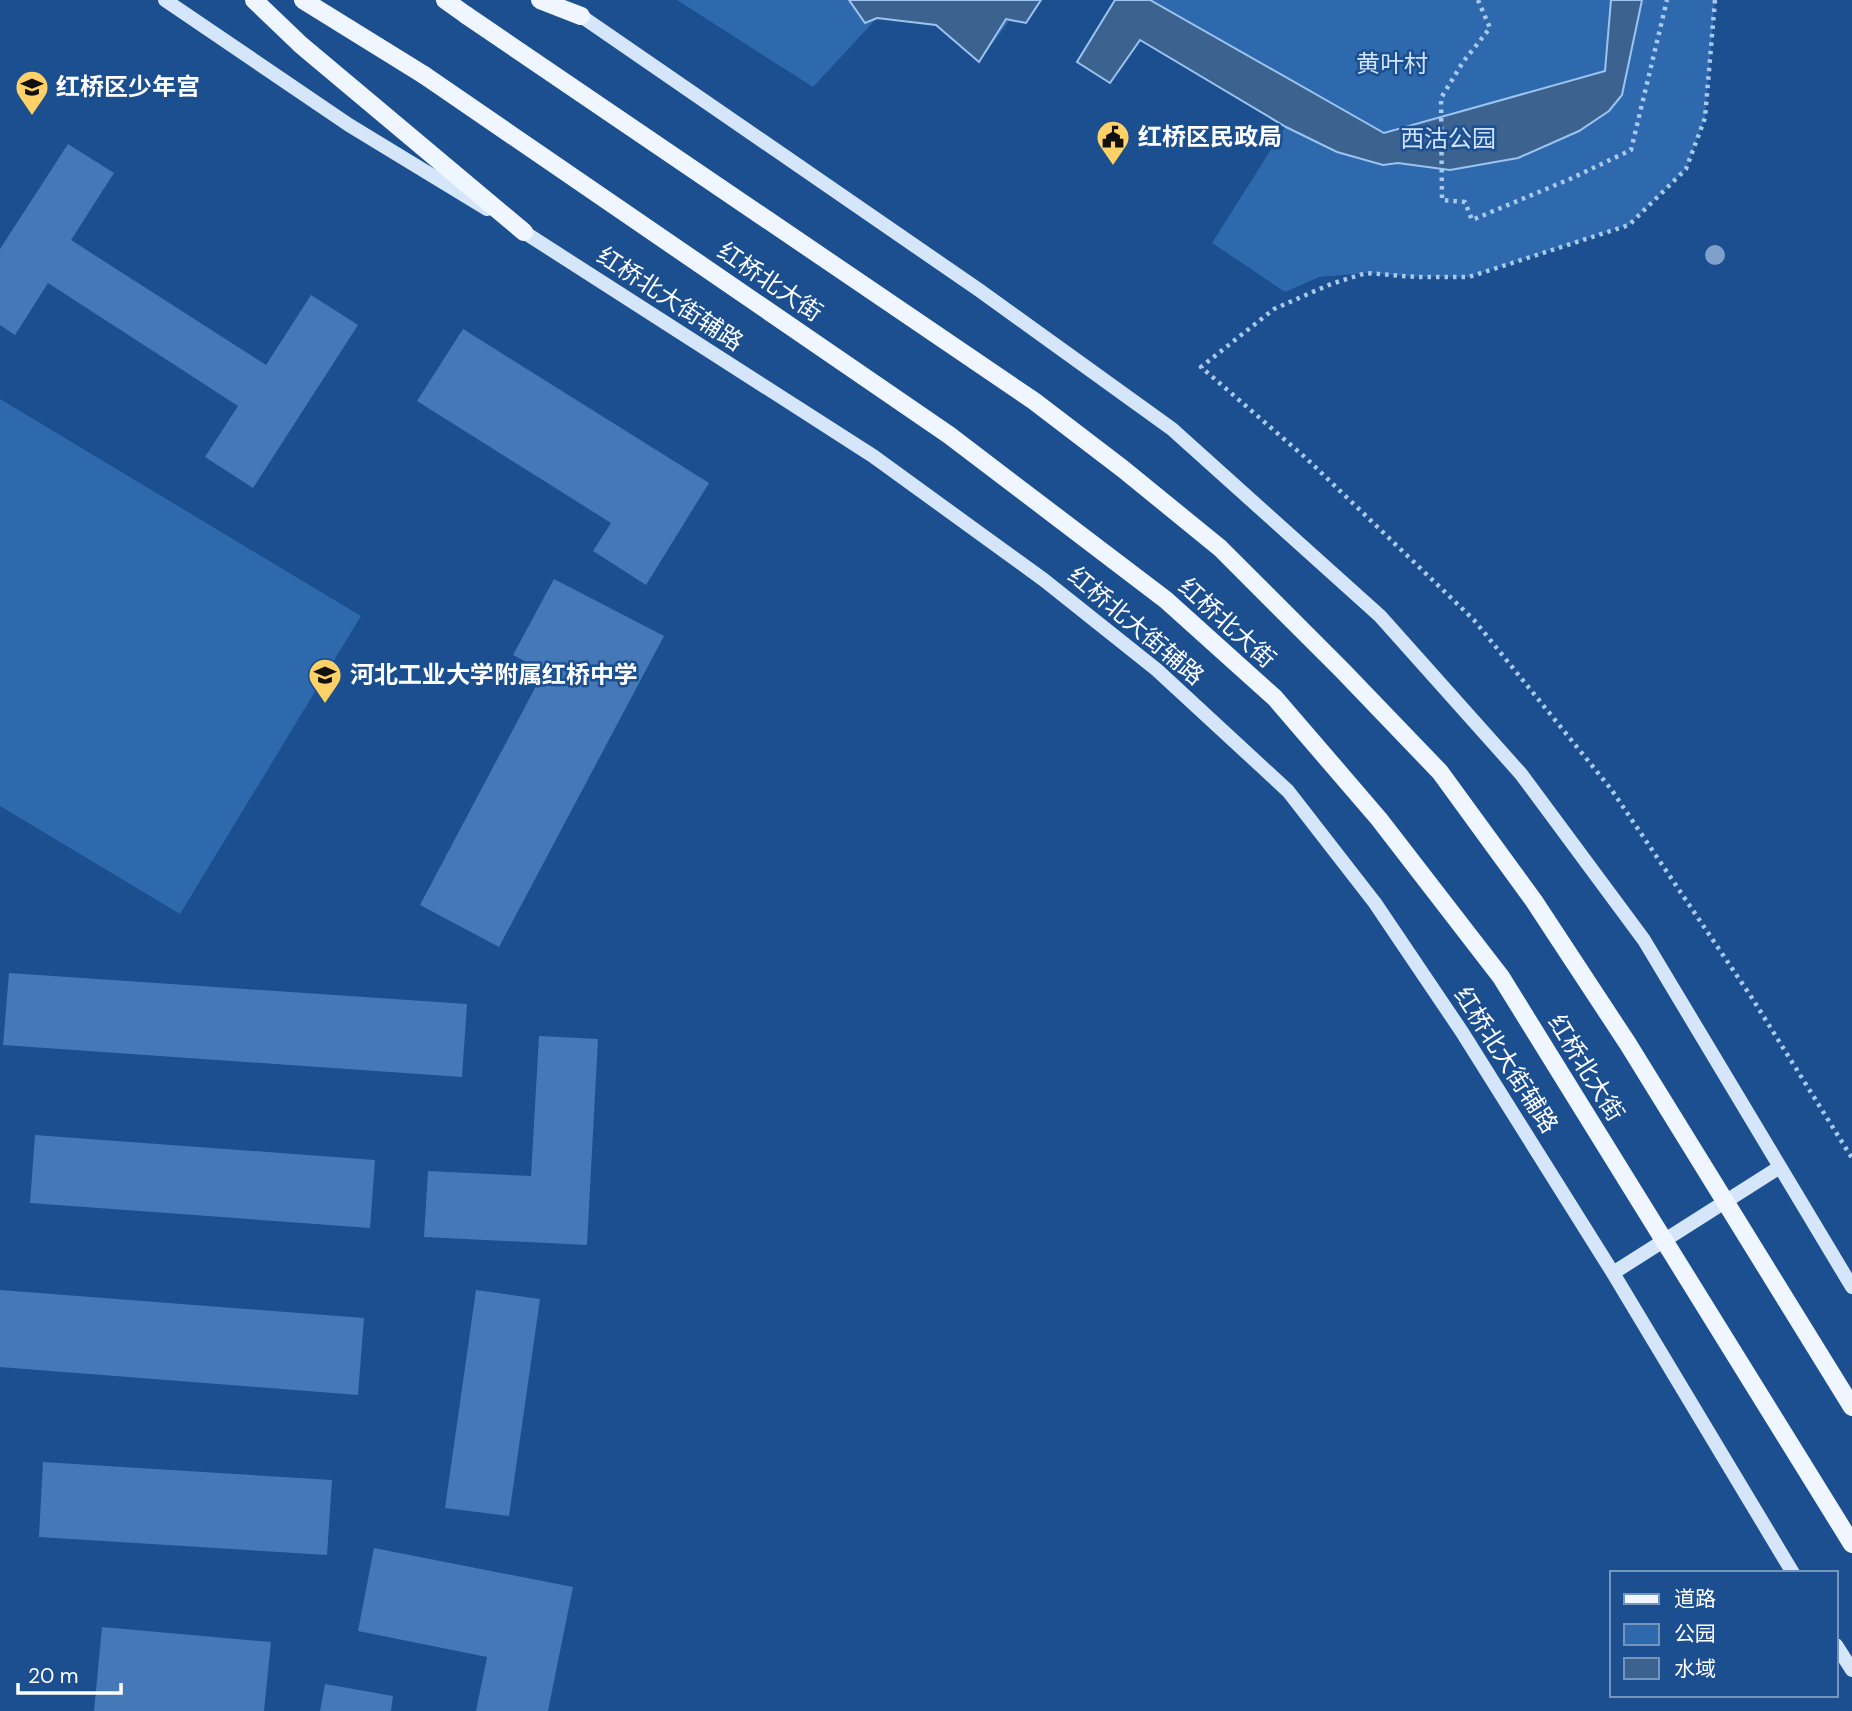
<svg xmlns="http://www.w3.org/2000/svg" width="1852" height="1711" viewBox="0 0 1852 1711" font-family="'DM Sans','Noto Sans SC',sans-serif">
  <style>
    .green { fill: #2e69ad }
    .water { fill: #3c6290; stroke: #9cc4f0; stroke-width: 2 }
    .building { fill: #4478b7 }
    .lines { fill: none; stroke-linecap: round; stroke-linejoin: round }
    .path { stroke: #a9c9ee; stroke-width: 4.5; stroke-dasharray: 3.5 5; stroke-linecap: butt }
    .secondary { stroke: #d6e6fa; stroke-width: 14 }
    .primary { stroke: #f0f6ff; stroke-width: 18 }
    .primary-bridge { stroke: #f0f6ff; stroke-width: 18 }
    .tree { fill: #7ea0ca }
    .labels { text-anchor: middle; stroke-width: 5; stroke-linejoin: round; paint-order: stroke }
    .park-label { font-size: 24px; fill: #cfe3fa; stroke: #1b4f8f }
    .poi-label { font-size: 24px; font-weight: bold; fill: #fff; stroke: #1b4f8f; text-anchor: start }
    .street-label { font-size: 24px; fill: #fff; stroke: #1b4f8f }
  </style>
  <rect width="100%" height="100%" fill="#1b4f8f"/>
  <path class="green" d="M677,0H1041L1026,23L1009,21L979,62L936,25L877,18L813,87Z
    M1115,0H1715L1705,118L1686,169L1629,225L1469,277H1416L1366,273L1319,277L1285,292L1212,243L1285,127L1140,40L1110,83L1077,63Z
    M0,399L361,616L180,914L0,806Z"/>
  <path class="water" d="M849,0H1041L1026,23L1006,19L979,62L936,25L877,18L865,23Z
    M1115,0H1150L1384,133L1605,71L1611,0H1642L1622,95L1609,111L1579,131L1518,158L1450,170L1398,163L1383,165L1337,152L1286,127L1140,40L1110,83L1077,62Z"/>
  <path class="building" d="M68,144L114,173L71,240L266,365L311,295L358,325L253,488L205,457L238,406L48,283L15,335L0,325V249Z
    M463,329L709,483L646,585L593,551L611,523L417,401Z
    M554,579L664,636L499,947L420,905L544,671L513,655Z
    M9,973L467,1004L462,1077L3,1045Z
    M539,1036L598,1039L587,1245L424,1237L428,1171L531,1176Z
    M35,1135L375,1160L370,1228L30,1203Z
    M0,1290L364,1318L358,1395L0,1367Z
    M476,1290L540,1299L509,1516L445,1508Z
    M43,1462L332,1480L327,1555L39,1537Z
    M374,1548L573,1587L548,1711H476L487,1657L358,1631Z
    M102,1627L271,1642L264,1711H94Z
    M325,1684L393,1696L391,1711H320Z"/>
  <g class="lines">
    <path class="path" d="M1478,0L1490,28L1463,62L1441,98L1442,200L1465,202L1472,220L1570,179L1631,150L1667,0
      M1715,0L1705,118L1686,169L1629,225L1469,277H1416L1366,273L1331,284L1274,309L1201,367L1307,459L1474,620L1611,789L1752,998L1852,1158"/>
    <path class="secondary" d="M165,0L349,125L487,209
      M581,16L979,290L1172,429L1380,616L1521,774L1644,940L1852,1287
      M516,227L873,456L1044,580L1157,670L1288,791L1375,903L1462,1032L1613,1273L1793,1573
      M1613,1273L1780,1167
      M1836,1645L1852,1670"/>
    <path class="primary" d="M254,0L301,45L524,232
      M303,0L424,75
      M445,0L466,15
      M540,0L581,16"/>
    <path class="primary-bridge" d="M466,15L1034,401L1123,469L1220,548L1342,670L1440,772L1534,901L1628,1044L1852,1407
      M424,75L949,435L1166,600L1275,698L1379,819L1501,977L1852,1544"/>
  </g>
  <circle class="tree" cx="1715" cy="255" r="10"/>
  <defs>
    <symbol id="school-pin" viewBox="-11 -11 22 30"><path d="M0 17L-7.5 6A9.5 9.5 0 1 1 7.5 6Z" fill="#ffd166" stroke="#1b4f8f"/><path d="M0-5L7-2L0 1L-7-2ZM-4 1L0 2.5L4 1V4Q0 6-4 4Z" fill="#111"/></symbol>
    <symbol id="civic-pin" viewBox="-11 -11 22 30"><path d="M0 17L-7.5 6A9.5 9.5 0 1 1 7.5 6Z" fill="#ffd166" stroke="#1b4f8f"/><path d="M-.6-6.5H3V-4.5H.6V-3L4-1V1h2V6H-6V1h2V-1L-.6-3ZM-1.2 2.5V6h2.4V2.5Z" fill="#111"/></symbol>
  </defs>
  <g fill-rule="evenodd">
    <use href="#school-pin" x="13" y="68" width="38" height="52"/>
    <use href="#civic-pin" x="1094" y="118" width="38" height="52"/>
    <use href="#school-pin" x="306" y="656" width="38" height="52"/>
  </g>
  <g class="labels">
    <g class="park-label">
      <text x="1392" y="72">黄叶村</text>
      <text x="1448" y="147">西沽公园</text>
    </g>
    <g class="poi-label">
      <text x="56" y="95">红桥区少年宫</text>
      <text x="1138" y="145">红桥区民政局</text>
      <text x="350" y="683">河北工业大学附属红桥中学</text>
    </g>
    <g class="street-label">
      <text transform="translate(770 282) rotate(34)" y="8">红桥北大街</text>
      <text transform="translate(670 299) rotate(33)" y="8">红桥北大街辅路</text>
      <text transform="translate(1227 623) rotate(42)" y="8">红桥北大街</text>
      <text transform="translate(1136 626) rotate(40)" y="8">红桥北大街辅路</text>
      <text transform="translate(1506 1060) rotate(57)" y="8">红桥北大街辅路</text>
      <text transform="translate(1586 1068) rotate(58)" y="8">红桥北大街</text>
    </g>
  </g>
  <rect x="1610" y="1571" width="228" height="126" fill="#1b4f8f" stroke="#7695bc" stroke-width="2"/>
  <rect x="1624" y="1594" width="35" height="10" fill="#f0f6ff" stroke="#7695bc" stroke-width="2"/>
  <text x="1674" y="1606" font-size="21" fill="#ffffff">道路</text>
  <rect x="1624" y="1624" width="35" height="21" fill="#2e69ad" stroke="#7695bc" stroke-width="2"/>
  <text x="1674" y="1641" font-size="21" fill="#ffffff">公园</text>
  <rect x="1624" y="1658" width="35" height="21" fill="#3c6290" stroke="#7695bc" stroke-width="2"/>
  <text x="1674" y="1676" font-size="21" fill="#ffffff">水域</text>
  <path d="M18 1683v10h103v-10" fill="none" stroke="#ffffff" stroke-width="3.5"/>
  <text x="28" y="1683" font-size="21" fill="#ffffff" stroke="#1b4f8f" stroke-width="5" paint-order="stroke">20 m</text>
</svg>
